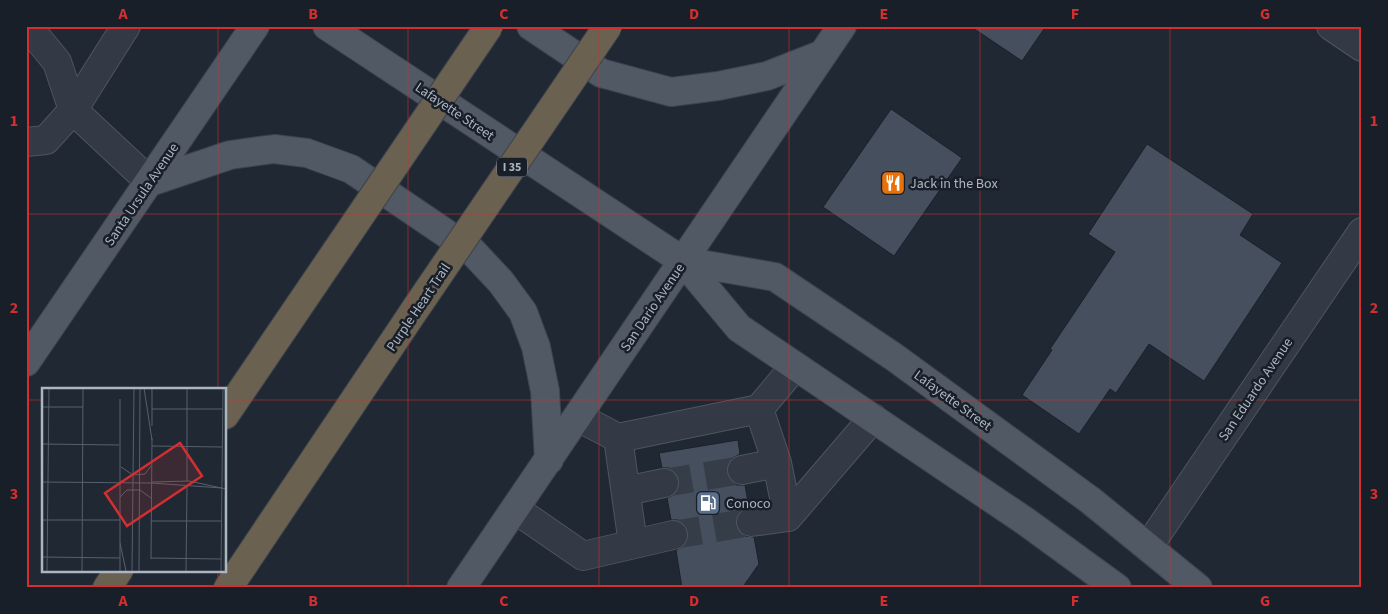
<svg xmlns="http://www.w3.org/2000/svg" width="1388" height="614" viewBox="0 0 1388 614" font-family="'Source Sans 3',sans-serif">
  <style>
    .building { fill: #464f5e; stroke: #1b212b }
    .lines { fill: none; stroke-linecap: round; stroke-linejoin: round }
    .minor-tunnel { stroke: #353d49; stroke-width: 28; stroke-dasharray: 28 14; stroke-linecap: butt }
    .minor-casing { stroke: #4e5560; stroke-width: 30 }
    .major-casing { stroke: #3d434e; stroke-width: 30 }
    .highway-casing { stroke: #3b424c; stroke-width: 30 }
    .minor { stroke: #333a45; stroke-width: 28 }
    .major { stroke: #515965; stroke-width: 28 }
    .highway { stroke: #6b6151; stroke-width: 28 }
    .highway-bridge-casing { stroke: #3b424c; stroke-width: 30; stroke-linecap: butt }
    .highway-bridge { stroke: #6b6151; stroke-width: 28 }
    .grid { fill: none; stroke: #d42f30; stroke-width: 1; stroke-opacity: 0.55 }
    .labels { text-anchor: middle; stroke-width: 5; stroke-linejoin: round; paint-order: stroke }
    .shield { fill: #191f29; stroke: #818894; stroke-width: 1 }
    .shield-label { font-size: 12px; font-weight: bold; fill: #adb5c2 }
    .street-label { font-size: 14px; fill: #adb5c2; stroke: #191f29 }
    .poi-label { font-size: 14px; fill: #adb5c2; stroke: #191f29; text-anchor: start }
    .inset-road { fill: none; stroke: #58606d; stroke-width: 1 }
    .view { fill: #d42f30; fill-opacity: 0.15; stroke: #d42f30; stroke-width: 2.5 }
    .inset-edge { fill: none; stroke: #adb5c2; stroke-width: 2.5 }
    .neatline { fill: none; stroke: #d42f30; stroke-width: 2 }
    .grid-label { font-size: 16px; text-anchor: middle; font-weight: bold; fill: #d42f30 }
  </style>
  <rect width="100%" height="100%" fill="#202834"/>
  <path class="building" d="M970,26H1046L1022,61Z
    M891,109L962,158L894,256L823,207Z
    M1147,144L1253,214L1240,235L1282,263L1204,381L1149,344L1116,393L1110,389L1079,434L1022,395L1052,350L1050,349L1115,252L1088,234Z
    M738,440L740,454L731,459L727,465V473L731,481L737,485H745L749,507L742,509L737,516L736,525L738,531L745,536L754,537L759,564L742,588H682L676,550L684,546L688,539V532L684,524L678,520H671L667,498L675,494L679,488V480L675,472L669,468H662L659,453Z"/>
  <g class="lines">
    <path class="minor-tunnel" d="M664,483L742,470
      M673,535L751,522"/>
    <defs>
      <path id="minor" d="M1331,26L1362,47
        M26,29L34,34L57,62L73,110L150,182
        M26,142L46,140L73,110L126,26
        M759,409L795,366
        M578,417L618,438
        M742,470L777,463
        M626,491L664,483
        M515,509L583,556L673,535
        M788,517L873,418
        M633,544L618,438L759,409L777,463L788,517L751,522
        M1148,547L1362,232"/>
      <path id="major" d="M327,26L683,261L739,328L1025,521L1117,588
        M531,26L601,73L671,92L718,86L767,76L823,54
        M150,182L230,155L274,149L307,153L351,169L472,251L501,282L523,312L536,347L545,391L549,460
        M683,261L775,277L894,357L1090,500L1198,588
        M26,362L255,26
        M461,588L842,26"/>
      <path id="highway" d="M225,415L335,253
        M107,588L119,570
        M228,588L416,308"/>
    </defs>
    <use href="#minor" class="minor-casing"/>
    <use href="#major" class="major-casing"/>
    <use href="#highway" class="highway-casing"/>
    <use href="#minor" class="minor"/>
    <use href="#major" class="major"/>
    <use href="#highway" class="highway"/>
    <defs>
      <path id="highway-bridge" d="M335,253L489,26
        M416,308L608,26"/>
    </defs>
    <use href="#highway-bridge" class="highway-bridge-casing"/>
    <use href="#highway-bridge" class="highway-bridge"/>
  </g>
  <path class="grid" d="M218,26V389M408,26V588M599,26V588M789,26V588M980,26V588M1170,26V588M26,214H1362M26,400H44M225,400H1362M218,570V588"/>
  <defs>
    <symbol id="restaurant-square" viewBox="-11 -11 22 22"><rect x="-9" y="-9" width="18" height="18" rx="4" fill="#e8710a" stroke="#191f29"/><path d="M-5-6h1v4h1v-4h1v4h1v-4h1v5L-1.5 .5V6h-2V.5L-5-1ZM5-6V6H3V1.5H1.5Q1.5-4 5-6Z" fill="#fff"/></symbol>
    <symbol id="fuel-square" viewBox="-11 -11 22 22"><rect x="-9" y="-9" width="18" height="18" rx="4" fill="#5c6f8a" stroke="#191f29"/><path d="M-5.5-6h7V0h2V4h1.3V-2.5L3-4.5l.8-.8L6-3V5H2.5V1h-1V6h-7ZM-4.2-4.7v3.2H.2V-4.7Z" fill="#fff"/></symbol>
  </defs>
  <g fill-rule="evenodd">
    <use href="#restaurant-square" x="879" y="169" width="28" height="28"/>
    <use href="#fuel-square" x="694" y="489" width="28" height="28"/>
  </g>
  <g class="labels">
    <rect class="shield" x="497" y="157.5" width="30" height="19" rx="4"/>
    <g class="shield-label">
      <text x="512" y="171">I 35</text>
    </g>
    <g class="street-label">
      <text transform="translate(455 111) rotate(34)" y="5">Lafayette Street</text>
      <text transform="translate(141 194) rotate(-56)" y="5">Santa Ursula Avenue</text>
      <text transform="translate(418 307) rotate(-56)" y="5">Purple Heart Trail</text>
      <text transform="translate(652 307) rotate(-56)" y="5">San Dario Avenue</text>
      <text transform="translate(1255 389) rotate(-56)" y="5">San Eduardo Avenue</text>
      <text transform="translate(953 400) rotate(36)" y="5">Lafayette Street</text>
    </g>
    <g class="poi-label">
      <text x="910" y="188">Jack in the Box</text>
      <text x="726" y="508">Conoco</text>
    </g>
  </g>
  <g transform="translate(42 388)">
    <rect width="184" height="184" fill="#202834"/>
    <path d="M182,0H184V95L181,93ZM184,106V183H181L182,109Z" fill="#233536"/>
    <path class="inset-road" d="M102,0L110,52M0,19H41M110,21H181M110,38V0M0,56L77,57M110,58L180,59M79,79L91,87L103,86L109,78M145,93V0M0,94L109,95L180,100M110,94L147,93L184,101M78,109L85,102H98L109,110M0,132H78M109,133H179M78,155L84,183M0,169L78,170M109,170L179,171M109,171L110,50M5,183L7,0M40,183L41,0M78,183V11M90,183L92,0M97,183L98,0M144,183L145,97M179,183L181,0"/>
    <path class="view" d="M138,55L160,88L85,138L63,105Z"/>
    <rect width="184" height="184" class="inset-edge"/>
  </g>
  <rect width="1388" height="614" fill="none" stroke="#191f29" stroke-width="55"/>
  <rect x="28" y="28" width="1332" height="558" class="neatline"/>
  <g class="grid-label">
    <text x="123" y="19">A</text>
    <text x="313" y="19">B</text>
    <text x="504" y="19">C</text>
    <text x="694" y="19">D</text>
    <text x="884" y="19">E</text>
    <text x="1075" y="19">F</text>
    <text x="1265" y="19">G</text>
    <text x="14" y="126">1</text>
    <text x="1374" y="126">1</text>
    <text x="14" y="313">2</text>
    <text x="1374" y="313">2</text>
    <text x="14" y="499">3</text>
    <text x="1374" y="499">3</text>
    <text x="123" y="606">A</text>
    <text x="313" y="606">B</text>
    <text x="504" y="606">C</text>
    <text x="694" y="606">D</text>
    <text x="884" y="606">E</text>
    <text x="1075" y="606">F</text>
    <text x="1265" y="606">G</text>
  </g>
</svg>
